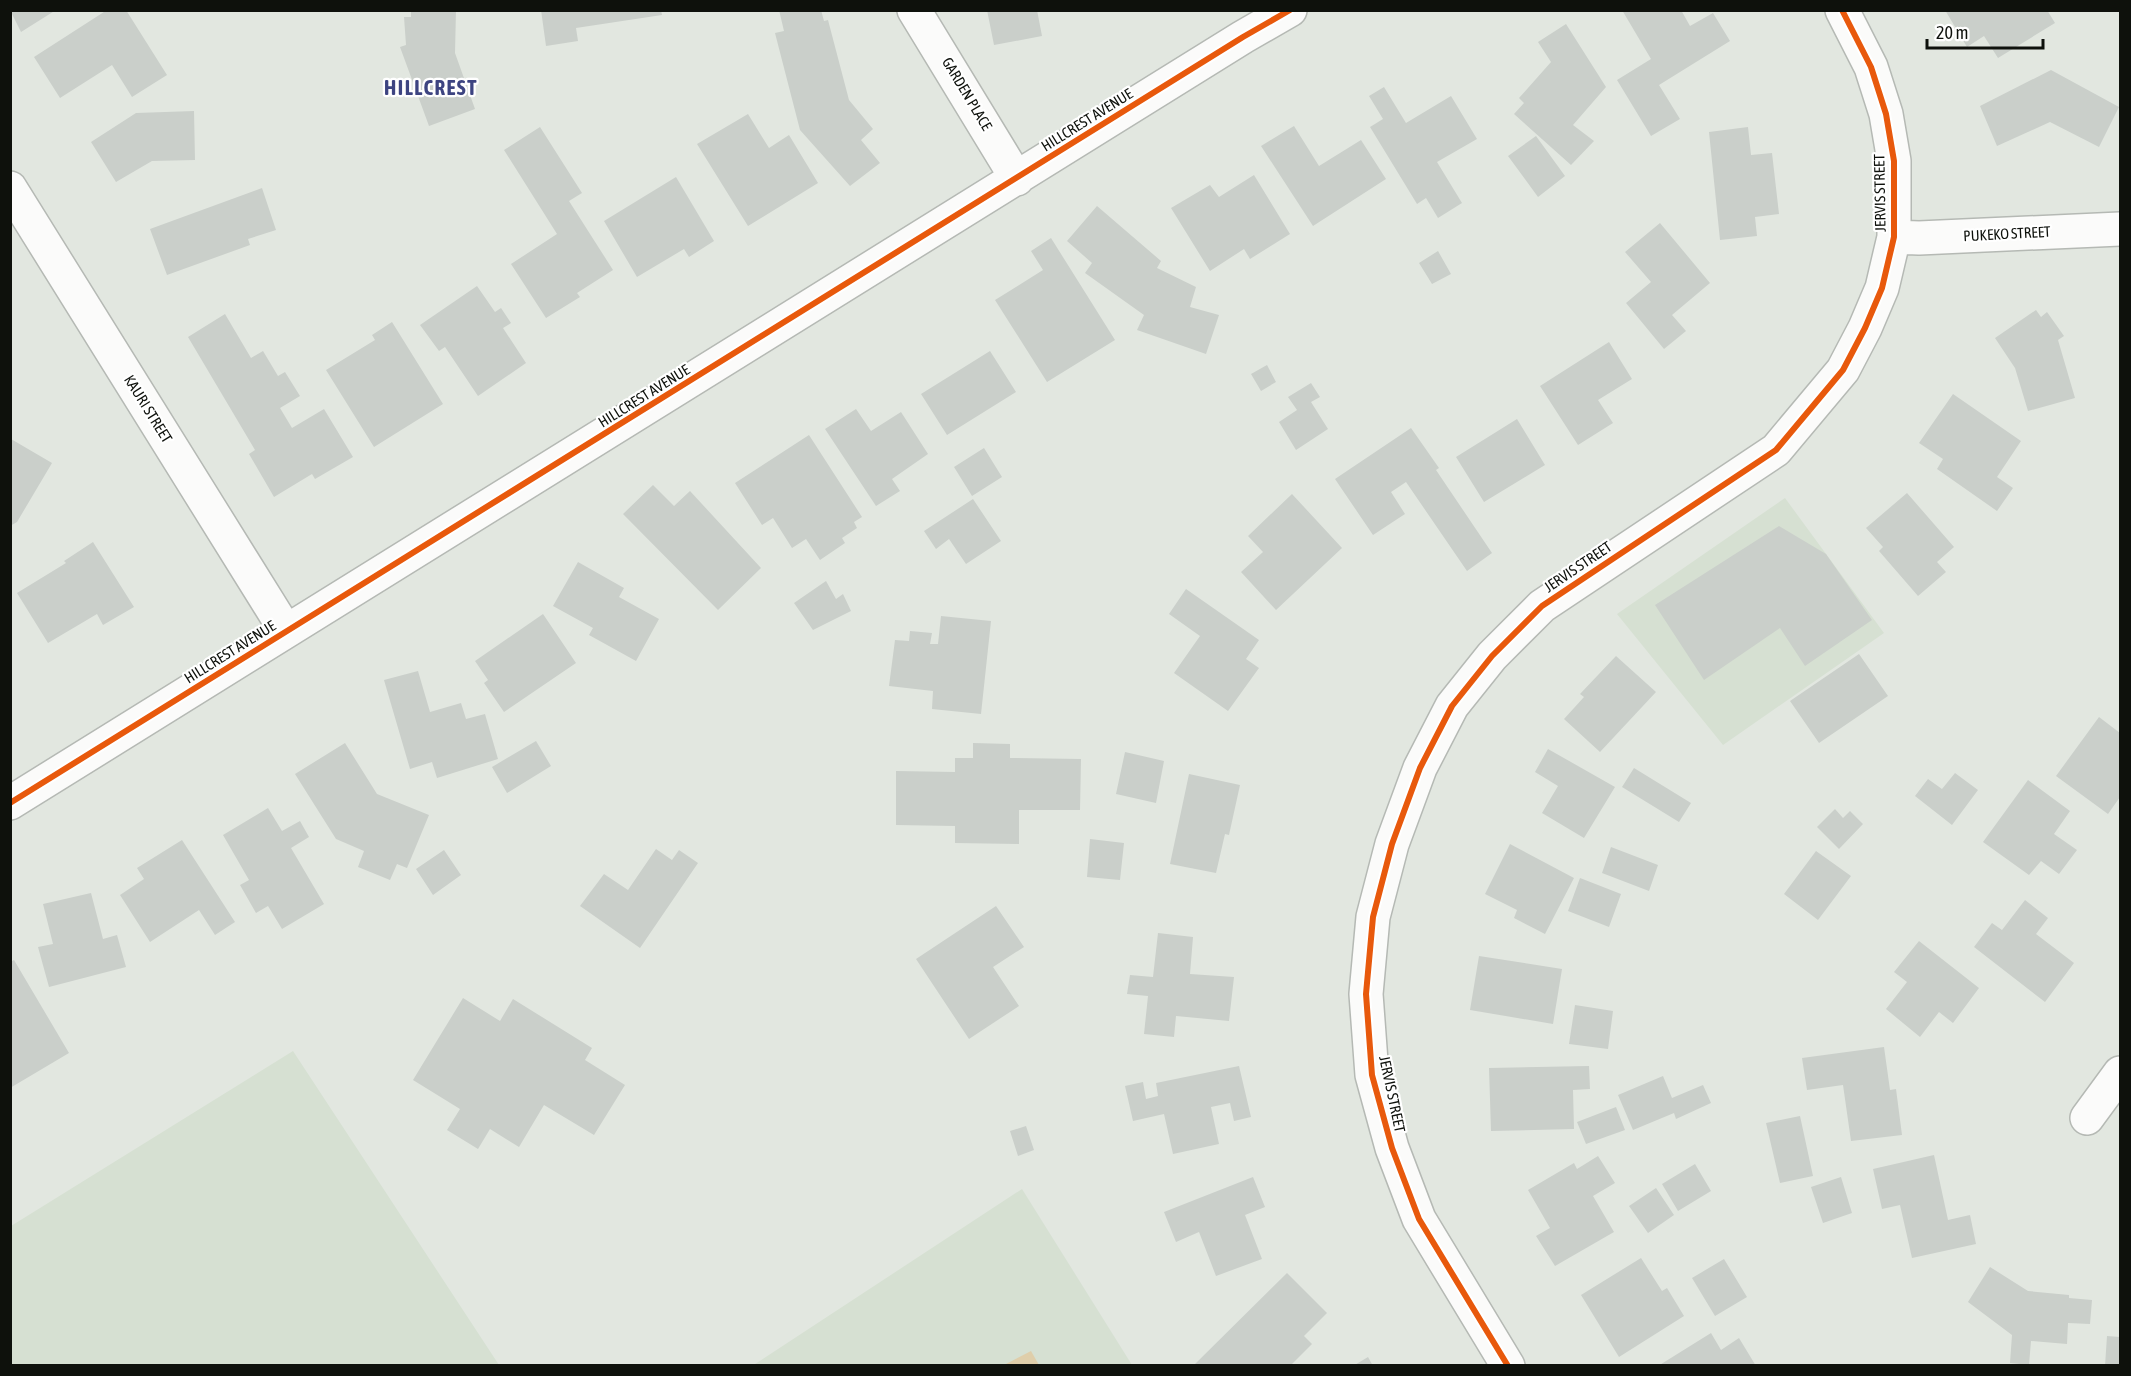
<svg xmlns="http://www.w3.org/2000/svg" width="2131" height="1376" viewBox="0 0 2131 1376" font-family="'Asap Condensed',sans-serif">
  <style>
    .built { fill: #d6e0d2 }
    .green { fill: #dfceaa }
    .building { fill: #cacfca }
    .lines { fill: none; stroke-linecap: round; stroke-linejoin: round }
    .minor-casing { stroke: #b5b9b4; stroke-width: 36 }
    .minor { stroke: #fbfbfa; stroke-width: 33 }
    .cycleway-casing { stroke: #fff; stroke-width: 10 }
    .cycleway { stroke: #e8590c; stroke-width: 6 }
    .labels { text-anchor: middle; stroke-width: 4.5; stroke-linejoin: round; paint-order: stroke }
    .street-label { font-size: 15px; fill: #0e110c; stroke: #fff }
    .district-label { font-size: 21px; font-weight: bold; letter-spacing: 1.5px; fill: #3d4481; stroke: #fff }
  </style>
  <rect width="100%" height="100%" fill="#e2e7e0"/>
  <path class="built" d="M1785,498L1884,633L1723,745L1617,614Z
    M293,1051L499,1365H11V1226Z
    M1022,1189L1132,1365L752,1366Z"/>
  <path class="green" d="M1031,1351L1039,1365H1004Z"/>
  <path class="building" d="M10,10H56L21,32Z
    M107,10H126L167,75L132,97L112,65L60,98L34,57Z
    M411,10H456L455,53L475,109L429,126L400,47L406,45L404,17H411Z
    M541,10H661L662,15L576,28L578,41L546,46Z
    M779,10H821L824,21L828,20L849,100L873,129L861,140L880,163L850,186L800,130L775,33L784,31Z
    M987,10H1037L1042,36L994,45Z
    M1622,10H1681L1690,26L1713,13L1730,41L1659,85L1680,119L1651,136L1617,80L1651,59Z
    M1945,10H2047L2055,23L1998,58L1984,36L1967,47Z
    M1566,24L1606,87L1573,125L1594,141L1571,165L1514,114L1524,103L1519,98L1551,62L1538,42Z
    M2051,70L2119,107L2099,147L2050,122L1997,146L1980,106Z
    M1384,87L1406,123L1451,96L1477,139L1437,162L1462,203L1438,218L1426,198L1417,204L1370,127L1383,119L1369,96Z
    M194,111L195,160L152,161L116,182L91,142L136,113Z
    M748,114L769,148L789,135L818,183L748,226L697,144Z
    M1294,126L1319,166L1361,140L1386,179L1313,226L1261,146Z
    M540,127L582,193L569,201L613,270L577,293L580,297L546,318L511,264L557,234L504,150Z
    M1748,127L1751,155L1772,153L1779,214L1755,217L1757,236L1720,240L1709,132Z
    M1536,136L1565,176L1538,197L1508,156Z
    M1254,175L1290,234L1250,259L1244,249L1210,271L1171,208L1210,185L1219,197Z
    M676,177L714,241L689,257L684,249L637,277L604,221Z
    M262,188L276,230L248,239L250,245L167,275L150,229Z
    M1097,206L1161,261L1157,268L1196,287L1190,307L1219,315L1206,354L1137,330L1144,315L1085,273L1092,263L1067,241Z
    M1660,223L1710,283L1672,315L1686,331L1664,349L1626,303L1651,282L1625,252Z
    M1051,238L1115,340L1047,382L995,300L1043,270L1031,251Z
    M1438,251L1451,274L1432,284L1419,263Z
    M477,286L495,312L501,308L511,323L503,328L526,363L478,396L445,347L439,351L420,325Z
    M2036,310L2041,317L2047,312L2064,336L2058,340L2075,398L2028,411L2015,368L1995,338Z
    M225,314L251,358L263,351L278,376L285,372L300,396L280,408L292,428L324,409L353,457L315,479L312,474L274,497L249,454L255,450L188,337Z
    M392,322L443,404L374,447L326,370L375,340L372,335Z
    M1609,342L1632,379L1598,400L1613,423L1578,445L1540,386Z
    M990,351L1016,392L947,435L921,394Z
    M1267,365L1276,382L1261,391L1251,374Z
    M1311,383L1320,397L1311,402L1328,429L1296,450L1279,422L1297,410L1288,397Z
    M1953,394L2021,441L1997,477L2013,488L1997,511L1937,469L1943,459L1919,443Z
    M856,409L871,431L901,412L928,454L892,479L900,491L876,506L825,429Z
    M1517,419L1545,465L1484,502L1456,457Z
    M1411,428L1439,468L1436,470L1492,553L1467,571L1406,482L1391,492L1405,514L1373,535L1335,479Z
    M809,435L862,517L854,522L857,528L842,538L845,543L820,560L806,539L792,548L773,518L762,525L735,483Z
    M11,439L52,463L17,522L10,526Z
    M984,448L1002,477L972,496L954,467Z
    M653,485L674,506L690,491L761,568L718,610L623,514Z
    M1907,493L1954,547L1937,562L1946,572L1918,596L1879,551L1883,547L1866,528Z
    M1292,494L1342,548L1276,610L1241,572L1263,552L1248,536Z
    M973,499L1001,541L966,564L949,539L936,549L924,531Z
    M1779,526L1826,554L1872,620L1805,666L1780,628L1704,680L1655,605Z
    M93,542L134,607L103,625L97,614L48,643L17,593L66,563L64,561Z
    M578,562L624,588L619,597L659,619L636,661L589,635L593,628L553,606Z
    M826,581L836,599L843,594L851,611L813,630L794,603Z
    M1186,589L1259,640L1246,659L1259,668L1228,711L1174,673L1200,636L1169,614Z
    M543,614L576,663L504,712L484,683L488,680L475,661Z
    M941,616L991,621L981,714L932,709L933,691L889,686L895,640L909,641L910,631L932,633L930,644H938Z
    M1859,654L1888,696L1819,743L1790,701Z
    M1616,656L1656,692L1600,752L1564,719L1584,697L1580,694Z
    M418,671L430,712L461,703L466,719L485,714L498,759L437,778L432,762L410,769L384,680Z
    M2099,717L2120,733V797L2108,814L2056,776Z
    M536,741L551,766L507,793L492,767Z
    M345,743L377,794L429,815L407,868L397,864L390,880L358,867L364,851L336,839L295,774Z
    M973,743L1010,744V758L1081,759L1080,810H1019V844L955,843V826L896,825V771L955,772V758H973Z
    M1548,749L1615,787L1584,838L1542,813L1558,786L1535,772Z
    M1125,752L1164,761L1156,803L1116,794Z
    M1634,768L1691,803L1679,822L1622,787Z
    M1955,773L1978,790L1952,825L1915,796L1928,779L1942,789Z
    M1189,774L1240,785L1229,835L1225,834L1216,873L1170,864Z
    M2028,780L2070,811L2054,834L2077,850L2059,874L2041,861L2029,875L1983,842Z
    M268,808L282,831L300,821L309,837L291,848L324,904L282,929L268,906L256,913L240,885L249,880L223,835Z
    M1835,809L1843,818L1850,811L1863,824L1839,849L1817,827Z
    M1090,839L1124,843L1120,880L1087,877Z
    M182,840L235,922L215,935L199,910L150,942L120,895L144,879L137,868Z
    M1510,844L1574,878L1545,934L1514,918L1517,910L1485,894Z
    M1611,847L1658,865L1649,891L1602,873Z
    M656,849L672,860L679,850L698,863L640,948L580,906L604,874L628,890Z
    M444,850L461,875L433,895L416,869Z
    M1816,851L1851,876L1818,920L1784,894Z
    M1580,878L1621,894L1609,927L1568,911Z
    M91,893L103,939L117,935L126,967L49,987L38,947L53,944L43,904Z
    M2025,900L2048,918L2036,934L2074,963L2045,1002L1974,947L1992,923L2002,930Z
    M996,906L1024,947L993,967L1019,1006L969,1039L916,959Z
    M1158,933L1193,937L1190,974L1234,977L1229,1021L1176,1016L1174,1037L1144,1034L1148,996L1127,994L1130,975L1153,977Z
    M1919,941L1979,988L1953,1023L1939,1012L1920,1037L1886,1009L1907,982L1894,972Z
    M1479,956L1562,969L1553,1024L1470,1010Z
    M14,960L69,1053L10,1088V962Z
    M463,998L500,1021L513,999L592,1048L585,1060L625,1085L594,1135L544,1105L519,1147L490,1129L478,1149L447,1130L460,1109L413,1080Z
    M1575,1005L1613,1011L1608,1049L1569,1044Z
    M1884,1047L1890,1090L1896,1089L1902,1135L1851,1141L1843,1085L1807,1090L1802,1058Z
    M1239,1066L1251,1117L1234,1121L1230,1103L1211,1107L1219,1144L1173,1154L1164,1114L1133,1121L1125,1086L1143,1082L1146,1099L1158,1096L1156,1083Z
    M1589,1066L1590,1089L1573,1090L1574,1129L1491,1131L1489,1068Z
    M1663,1076L1672,1098L1703,1085L1711,1103L1676,1119L1674,1113L1633,1130L1618,1095Z
    M1616,1107L1625,1130L1586,1144L1577,1122Z
    M1800,1116L1813,1176L1780,1183L1766,1123Z
    M1026,1126L1034,1150L1018,1156L1010,1131Z
    M1934,1155L1948,1220L1970,1215L1976,1244L1912,1258L1900,1205L1882,1209L1873,1169Z
    M1598,1156L1615,1183L1593,1196L1614,1232L1555,1266L1536,1236L1550,1228L1528,1190L1574,1163L1577,1169Z
    M1695,1164L1711,1191L1678,1211L1662,1184Z
    M1253,1177L1265,1207L1245,1215L1262,1259L1216,1276L1199,1232L1176,1242L1164,1212Z
    M1841,1177L1852,1213L1823,1223L1811,1187Z
    M1656,1188L1674,1215L1648,1233L1629,1206Z
    M1641,1258L1662,1291L1667,1288L1684,1316L1619,1357L1581,1295Z
    M1724,1259L1747,1297L1715,1316L1692,1278Z
    M1990,1267L2028,1291L2069,1295V1298L2092,1300L2090,1324L2068,1323L2067,1344L2031,1341L2029,1365L2010,1363L2012,1335L1968,1302Z
    M1287,1273L1327,1313L1304,1336L1312,1344L1290,1366H1197L1195,1364Z
    M1711,1333L1721,1350L1739,1338L1756,1366H1658Z
    M2107,1336L2120,1337V1366H2105Z
    M1368,1357L1373,1366H1353Z"/>
  <g class="lines">
    <defs>
      <path id="minor" d="M914,10L1017,179
        M10,188L286,631
        M1894,237L1919,238L2120,229
        M10,803L1243,37L1290,10
        M2087,1118L2120,1073
        M1508,1366L1419,1219L1392,1148L1372,1075L1366,994L1373,917L1392,844L1420,768L1452,706L1492,656L1542,606L1776,450L1843,370L1865,328L1882,288L1894,237V161L1886,114L1871,67L1842,10"/>
    </defs>
    <use href="#minor" class="minor-casing"/>
    <use href="#minor" class="minor"/>
    <defs>
      <path id="cycleway" d="M10,803L1243,37L1290,10
        M1508,1366L1419,1219L1392,1148L1372,1075L1366,994L1373,917L1392,844L1420,768L1452,706L1492,656L1542,606L1776,450L1843,370L1865,328L1882,288L1894,237V161L1886,114L1871,67L1842,10"/>
    </defs>
    <use href="#cycleway" class="cycleway-casing"/>
    <use href="#cycleway" class="cycleway"/>
  </g>
  <g class="labels">
    <g class="street-label">
      <text transform="translate(967 94) rotate(59)" y="5">GARDEN PLACE</text>
      <text transform="translate(1087 120) rotate(-32)" y="5">HILLCREST AVENUE</text>
      <text transform="translate(1880 193) rotate(-91)" y="5">JERVIS STREET</text>
      <text transform="translate(2007 234) rotate(-3)" y="5">PUKEKO STREET</text>
      <text transform="translate(644 396) rotate(-32)" y="5">HILLCREST AVENUE</text>
      <text transform="translate(148 409) rotate(58)" y="5">KAURI STREET</text>
      <text transform="translate(1578 567) rotate(-34)" y="5">JERVIS STREET</text>
      <text transform="translate(230 652) rotate(-32)" y="5">HILLCREST AVENUE</text>
      <text transform="translate(1392 1094) rotate(78)" y="5">JERVIS STREET</text>
    </g>
    <g class="district-label">
      <text x="431" y="95">HILLCREST</text>
    </g>
  </g>
  <rect width="2131" height="1376" fill="none" stroke="#0e110c" stroke-width="24"/>
  <path d="M1927 39v9h116v-9" fill="none" stroke="#0e110c" stroke-width="3"/>
  <text x="1936" y="39" font-size="18" fill="#0e110c" stroke="#ffffff" stroke-width="4.5" paint-order="stroke">20 m</text>
</svg>
